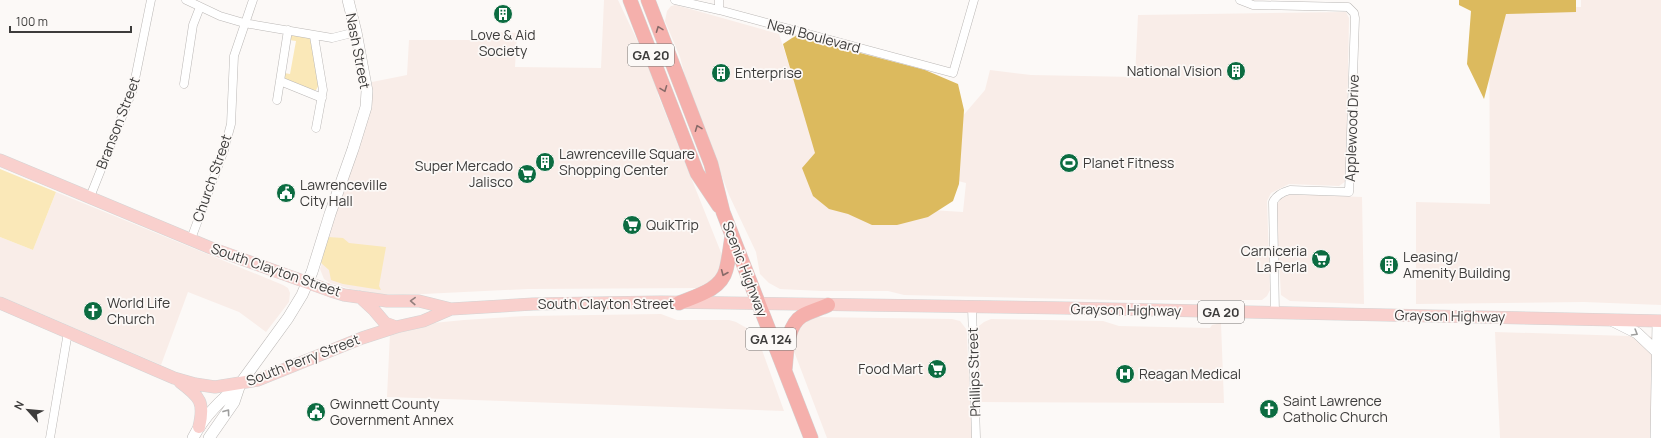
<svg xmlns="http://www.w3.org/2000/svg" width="1661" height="438" viewBox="0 0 1661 438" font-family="Manrope,sans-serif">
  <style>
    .built { fill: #f9ede8 }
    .green { fill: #fae8b8 }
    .forest { fill: #dcba5e }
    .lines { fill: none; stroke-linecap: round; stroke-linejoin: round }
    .street-casing { stroke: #bbb8b6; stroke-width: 9 }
    .secondary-casing { stroke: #bbb8b6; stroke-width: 12 }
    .primary-casing { stroke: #d4d4d4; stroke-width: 13 }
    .highway-casing { stroke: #d4d4d4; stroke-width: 15 }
    .street { stroke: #fff; stroke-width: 8 }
    .secondary { stroke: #fff; stroke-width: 11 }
    .primary { stroke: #f9d0cd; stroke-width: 12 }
    .highway { stroke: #f5b0ac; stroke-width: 14 }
    .oneway { stroke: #876a68 }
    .oneway2 { stroke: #927f7d }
    .oneway3 { stroke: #9e9e9d }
    .labels { text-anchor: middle; stroke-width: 3.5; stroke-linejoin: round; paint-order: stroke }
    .shield { fill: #fcf9f7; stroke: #767573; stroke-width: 1 }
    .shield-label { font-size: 13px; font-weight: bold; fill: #3d3c3b }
    .poi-label { font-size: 14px; fill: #3d3c3b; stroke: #fcf9f7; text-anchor: start }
    .street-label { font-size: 14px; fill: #3d3c3b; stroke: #fcf9f7 }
  </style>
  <rect width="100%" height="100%" fill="#fcf9f7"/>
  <path class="built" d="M604,0H618L656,80L658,95L724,260L721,276L702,288L528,289L403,295L378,294L351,289L330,283L324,279L320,269L327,249L329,234L372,106V82L407,75L409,40H498V32L517,33L515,67L601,68Z
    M1581,0H1661V305L1584,302L1416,304V202L1490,204L1489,8L1581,7Z
    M676,5L779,34L834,204L963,212L966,183L950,179L955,125L985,90L990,70L1031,75L1135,77L1138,15L1346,12L1349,18L1346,181L1339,186L1289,184L1271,193L1267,201L1270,290L1267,296L1262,300H1114L904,295L888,291H821L780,289L769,283L760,274L756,252L729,195L687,84L680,57L665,21L667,11L671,6Z
    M56,192L283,285L288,288L290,293L289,302L266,332L239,312L188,292L161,365L0,296V237L33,250Z
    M1291,194L1362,197L1364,304L1290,301L1281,295L1276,206L1281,198Z
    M661,314L677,320H729L736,322L752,331L757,336L784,411L387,397L390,333L433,323L464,320L525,316Z
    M813,317L952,319L960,321L967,330V338L972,438H827L792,346L801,323Z
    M991,319L1103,321L1119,326L1210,328L1212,325L1221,323L1224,403L980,402L976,340L979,326L984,322Z
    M1495,332L1661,337V438H1500Z"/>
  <path class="green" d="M291,33L310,37L319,85L316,90L312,91L284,79V73L290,74L296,41L289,40Z
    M0,169L56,192L33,250L0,237Z
    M328,237L343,238L349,243L386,247L379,286L381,290L343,284L331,280L329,270L321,263Z"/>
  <path class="forest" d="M1459,0H1576V12L1506,14L1484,99L1467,64L1471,11L1459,5Z
    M795,36L925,70L958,84L964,110L959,184L953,201L928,217L897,225H872L848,214L829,209L813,196L802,168L815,153L783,44Z"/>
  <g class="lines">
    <defs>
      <path id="street" d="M186,0L220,16L244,23L332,38L356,32
        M675,0L719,10L953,73L974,0
        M1240,0L1253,5L1348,7L1354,13L1355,18L1349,192L1290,190C1283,192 1276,195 1273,202L1275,313
        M719,10V0
        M314,36L323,90L316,128
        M280,81L322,98
        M184,84L193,25L200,7
        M277,100L288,30
        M90,197L133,89L151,0
        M191,239L224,150L231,124L234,56L253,0
        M972,307L976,438
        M50,438L68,332"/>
      <path id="secondary" d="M1611,320L1637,333L1657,352
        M193,438C204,416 221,400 240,384
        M209,438L234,402L240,384L288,318L302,295L312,272L330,214L353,149L366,107L367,91L356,32L348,0
        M1656,438L1658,321"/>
      <path id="primary" d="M0,160L211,248L331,291L344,295L387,301H419L451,309L533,304L661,302L1064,308L1661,321
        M360,297L374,310L385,323L396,327
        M0,303L174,378L195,384L215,387L258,380L362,338L396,327L423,321L451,309
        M180,382C200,397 205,402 199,427"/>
      <path id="highway" d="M630,0L697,173L719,206
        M648,0L711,164L723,212L811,438
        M679,303C696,296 721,290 726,270C729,259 730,247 732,236
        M785,370C787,354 786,326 802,316C810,311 820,309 828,305"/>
    </defs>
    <use href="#street" class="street-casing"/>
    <use href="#secondary" class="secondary-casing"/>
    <use href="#primary" class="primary-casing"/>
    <use href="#highway" class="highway-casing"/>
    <use href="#street" class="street"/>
    <use href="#secondary" class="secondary"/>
    <use href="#primary" class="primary"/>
    <use href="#highway" class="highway"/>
  </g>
  <defs><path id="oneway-chevron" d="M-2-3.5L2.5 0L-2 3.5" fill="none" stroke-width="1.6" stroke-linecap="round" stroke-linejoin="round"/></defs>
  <g class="oneway">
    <use href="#oneway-chevron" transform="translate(659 29) rotate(-111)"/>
    <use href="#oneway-chevron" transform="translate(664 89) rotate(69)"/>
    <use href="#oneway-chevron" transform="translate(698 128) rotate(-111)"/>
    <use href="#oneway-chevron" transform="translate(724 273) rotate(113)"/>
  </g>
  <use class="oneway2" href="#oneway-chevron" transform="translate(413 301) rotate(-178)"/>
  <g class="oneway3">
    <use href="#oneway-chevron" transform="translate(1635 333) rotate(31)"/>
    <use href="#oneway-chevron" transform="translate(227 412) rotate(-54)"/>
  </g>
  <defs>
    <symbol id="building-disc" viewBox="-11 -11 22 22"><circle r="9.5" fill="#0c6c41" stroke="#fcf9f7"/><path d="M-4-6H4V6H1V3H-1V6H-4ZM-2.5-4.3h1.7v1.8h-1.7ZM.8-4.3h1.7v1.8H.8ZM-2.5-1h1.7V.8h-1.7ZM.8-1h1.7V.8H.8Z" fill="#fff"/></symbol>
    <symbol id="stadium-disc" viewBox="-11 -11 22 22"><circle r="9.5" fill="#0c6c41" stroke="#fcf9f7"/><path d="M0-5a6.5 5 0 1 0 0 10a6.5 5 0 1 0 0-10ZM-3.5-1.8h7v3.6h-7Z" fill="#fff"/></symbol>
    <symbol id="supermarket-disc" viewBox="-11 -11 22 22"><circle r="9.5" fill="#0c6c41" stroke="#fcf9f7"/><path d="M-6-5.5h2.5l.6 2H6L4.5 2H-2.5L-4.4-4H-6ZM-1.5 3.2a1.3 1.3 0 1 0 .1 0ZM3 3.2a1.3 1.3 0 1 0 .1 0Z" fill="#fff"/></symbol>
    <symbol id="civic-disc" viewBox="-11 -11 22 22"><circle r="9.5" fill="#0c6c41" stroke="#fcf9f7"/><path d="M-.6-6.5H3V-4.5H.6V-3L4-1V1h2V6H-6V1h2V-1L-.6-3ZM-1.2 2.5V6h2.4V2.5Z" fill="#fff"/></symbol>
    <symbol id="church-disc" viewBox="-11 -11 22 22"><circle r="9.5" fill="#0c6c41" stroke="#fcf9f7"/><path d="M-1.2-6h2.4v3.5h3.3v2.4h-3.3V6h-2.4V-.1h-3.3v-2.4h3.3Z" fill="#fff"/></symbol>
    <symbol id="hospital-disc" viewBox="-11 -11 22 22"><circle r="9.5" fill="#0c6c41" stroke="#fcf9f7"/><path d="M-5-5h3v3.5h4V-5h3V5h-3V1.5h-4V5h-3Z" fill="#fff"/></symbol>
  </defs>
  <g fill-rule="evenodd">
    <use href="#building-disc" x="492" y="3" width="22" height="22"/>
    <use href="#building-disc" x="1225" y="60" width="22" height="22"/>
    <use href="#building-disc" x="710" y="62" width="22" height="22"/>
    <use href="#building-disc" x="534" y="151" width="22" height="22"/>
    <use href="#stadium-disc" x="1058" y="152" width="22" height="22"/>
    <use href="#supermarket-disc" x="516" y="163" width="22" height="22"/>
    <use href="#civic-disc" x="275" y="182" width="22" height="22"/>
    <use href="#supermarket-disc" x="621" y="214" width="22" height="22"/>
    <use href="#supermarket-disc" x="1310" y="248" width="22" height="22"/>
    <use href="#building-disc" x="1378" y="254" width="22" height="22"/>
    <use href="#church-disc" x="82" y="300" width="22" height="22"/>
    <use href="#supermarket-disc" x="926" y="358" width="22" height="22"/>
    <use href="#hospital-disc" x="1114" y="363" width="22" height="22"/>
    <use href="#church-disc" x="1258" y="398" width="22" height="22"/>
    <use href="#civic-disc" x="305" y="401" width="22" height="22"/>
  </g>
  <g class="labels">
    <g class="shield">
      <rect x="628" y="44" width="46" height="22" rx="3"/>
      <rect x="1198" y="301" width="46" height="22" rx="3"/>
      <rect x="746" y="328" width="50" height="22" rx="3"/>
    </g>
    <g class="shield-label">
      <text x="651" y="60">GA 20</text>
      <text x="1221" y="317">GA 20</text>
      <text x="771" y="344">GA 124</text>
    </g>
    <g class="poi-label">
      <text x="503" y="40" text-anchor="middle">Love &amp; Aid<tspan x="503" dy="16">Society</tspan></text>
      <text x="1222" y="76" text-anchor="end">National Vision</text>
      <text x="735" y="78">Enterprise</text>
      <text x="559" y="159">Lawrenceville Square<tspan x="559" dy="16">Shopping Center</tspan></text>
      <text x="1083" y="168">Planet Fitness</text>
      <text x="513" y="171" text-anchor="end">Super Mercado<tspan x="513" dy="16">Jalisco</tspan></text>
      <text x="300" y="190">Lawrenceville<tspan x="300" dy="16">City Hall</tspan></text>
      <text x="646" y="230">QuikTrip</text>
      <text x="1307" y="256" text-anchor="end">Carniceria<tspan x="1307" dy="16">La Perla</tspan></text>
      <text x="1403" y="262">Leasing/<tspan x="1403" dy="16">Amenity Building</tspan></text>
      <text x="107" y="308">World Life<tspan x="107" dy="16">Church</tspan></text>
      <text x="923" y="374" text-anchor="end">Food Mart</text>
      <text x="1139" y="379">Reagan Medical</text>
      <text x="1283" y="406">Saint Lawrence<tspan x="1283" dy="16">Catholic Church</tspan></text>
      <text x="330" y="409">Gwinnett County<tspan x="330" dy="16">Government Annex</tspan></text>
    </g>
    <g class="street-label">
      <text transform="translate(814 36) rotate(15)" y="5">Neal Boulevard</text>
      <text transform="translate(358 51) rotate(79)" y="5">Nash Street</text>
      <text transform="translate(118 123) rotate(-69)" y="5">Branson Street</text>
      <text transform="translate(1352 128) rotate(-88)" y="5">Applewood Drive</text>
      <text transform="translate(212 178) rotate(-71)" y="5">Church Street</text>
      <text transform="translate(745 269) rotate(69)" y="5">Scenic Highway</text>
      <text transform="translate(276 270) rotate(19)" y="5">South Clayton Street</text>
      <text x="606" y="309">South Clayton Street</text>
      <text transform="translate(1126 310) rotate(1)" y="5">Grayson Highway</text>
      <text transform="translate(1450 316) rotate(1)" y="5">Grayson Highway</text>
      <text transform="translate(303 360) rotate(-21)" y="5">South Perry Street</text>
      <text transform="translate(974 372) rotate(-92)" y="5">Phillips Street</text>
    </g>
  </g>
  <g transform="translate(28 410) rotate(297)" stroke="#fcf9f7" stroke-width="3" paint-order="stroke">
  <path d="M0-3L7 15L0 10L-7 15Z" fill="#3d3c3b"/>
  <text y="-6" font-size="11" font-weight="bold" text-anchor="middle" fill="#3d3c3b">N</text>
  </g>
  <path d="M10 26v6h121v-6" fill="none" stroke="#3d3c3b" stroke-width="2"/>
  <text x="16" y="26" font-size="12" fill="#3d3c3b" stroke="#fcf9f7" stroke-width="3" paint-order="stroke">100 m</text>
</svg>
